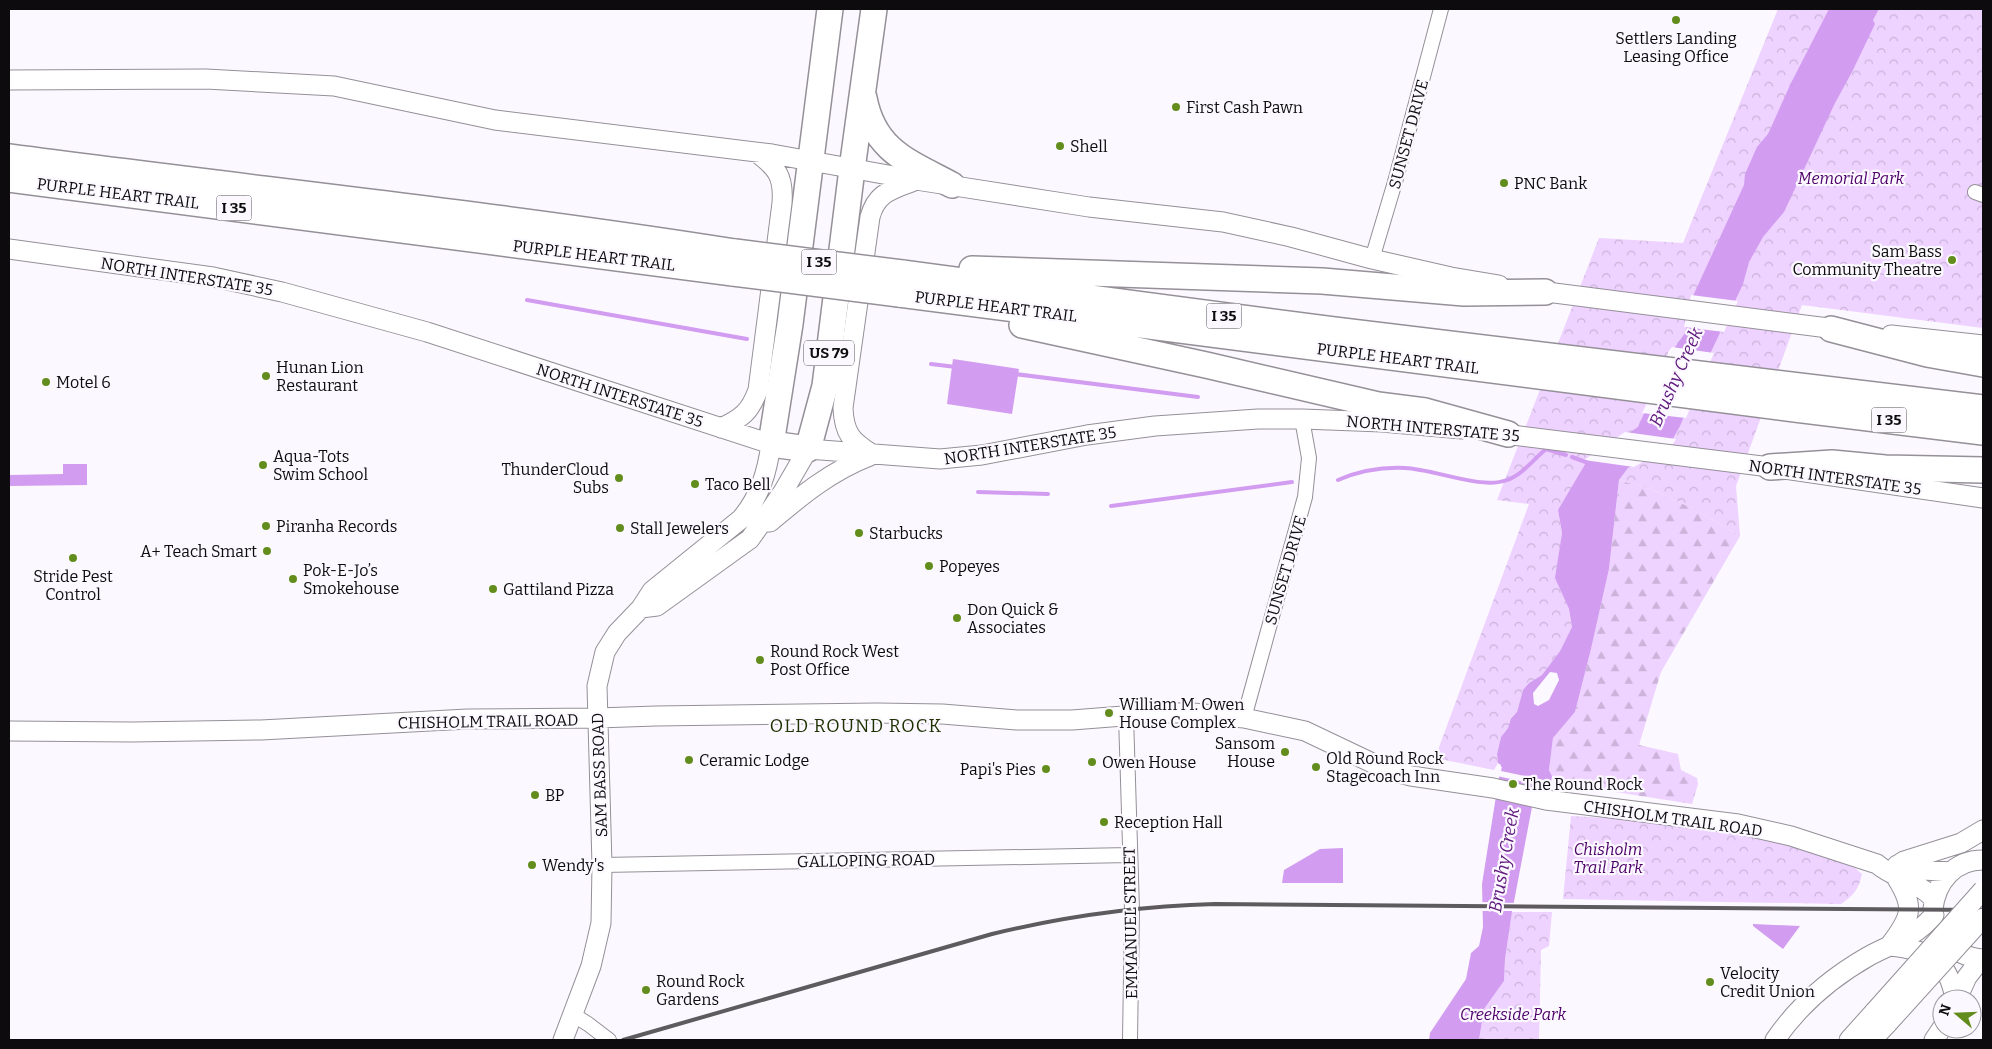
<svg xmlns="http://www.w3.org/2000/svg" width="1992" height="1049" viewBox="0 0 1992 1049" font-family="Bitter,serif">
  <style>
    .forest { fill: url(#forest-firs) }
    .park { fill: url(#park-crowns) }
    .water { fill: #d29cf0; fill-rule: evenodd }
    .pier { fill: #fcf8ff }
    .lines { fill: none; stroke-linecap: round; stroke-linejoin: round }
    .stream { stroke: #d29cf0; stroke-width: 4 }
    .street-casing { stroke: #959098; stroke-width: 16 }
    .secondary-casing { stroke: #959098; stroke-width: 21 }
    .highway-casing { stroke: #959098; stroke-width: 28 }
    .street { stroke: #fff; stroke-width: 14 }
    .secondary { stroke: #fff; stroke-width: 19 }
    .highway { stroke: #fff; stroke-width: 25 }
    .rail { stroke: #5e5b5f; stroke-width: 4 }
    .secondary-bridge-casing { stroke: #959098; stroke-width: 21; stroke-linecap: butt }
    .highway-bridge-casing { stroke: #959098; stroke-width: 28; stroke-linecap: butt }
    .secondary-bridge { stroke: #fff; stroke-width: 19 }
    .highway-bridge { stroke: #fff; stroke-width: 25 }
    .poi-dot { fill: #628d1d; stroke: #fcf8ff; stroke-width: 2 }
    .labels { text-anchor: middle; stroke-width: 4.5; stroke-linejoin: round; paint-order: stroke }
    .shield { fill: #fcf8ff; stroke: #555256; stroke-width: 1 }
    .shield-label { font-size: 15px; font-weight: bold; fill: #0d0b0e }
    .poi-label { font-size: 16px; fill: #0d0b0e; stroke: #fcf8ff; text-anchor: start }
    .street-label { font-size: 16px; fill: #0d0b0e; stroke: #fcf8ff }
    .park-label { font-size: 16px; font-style: italic; fill: #4d0069; stroke: #fcf8ff }
    .water-label { font-size: 18px; font-style: italic; fill: #5d187b; stroke: #fcf8ff }
    .neighbourhood-label { font-size: 18px; letter-spacing: 1px; fill: #1d3100; stroke: #fcf8ff }
  </style>
  <defs>
    <pattern id="forest-firs" width="22" height="20" patternUnits="userSpaceOnUse" patternTransform="scale(1.25)"><rect width="22" height="20" fill="#eed2ff"/><path d="M5 1l3.5 6h-7zM16 11l3.5 6h-7z" fill="#cbb3d9"/></pattern>
    <pattern id="park-crowns" width="20" height="18" patternUnits="userSpaceOnUse" patternTransform="scale(1.25)"><rect width="20" height="18" fill="#eed2ff"/><path d="M2 6a3 3 0 1 1 6 0M12 15a3 3 0 1 1 6 0" fill="none" stroke="#cbb3d9"/></pattern>
  </defs>
  <rect width="100%" height="100%" fill="#fcf8ff"/>
  <path class="forest" d="M1619,480L1654,490L1698,511L1740,536L1661,672L1639,745L1678,754L1681,770L1697,778L1698,784L1692,804L1603,790L1552,776L1549,770L1553,738L1575,712L1591,649L1609,569Z"/>
  <path class="park" d="M1778,9H1983V328L1802,305L1736,486L1740,536L1698,511L1654,490L1619,480L1628,468L1558,510L1562,533L1556,578L1569,609L1572,627L1560,651L1542,675L1529,683L1523,690L1517,712L1511,717L1508,728L1501,737L1497,754L1498,763L1494,770L1435,758L1529,504L1497,500L1599,238L1683,243Z
    M1571,816C1642,820 1713,826 1783,842C1807,848 1831,860 1855,868L1862,874C1859,889 1853,896 1841,904L1563,899Z
    M1512,912H1552L1549,946L1541,950L1539,1040H1479L1484,1009L1504,981L1505,959Z"/>
  <path class="water" d="M1829,9H1879L1873,20L1875,24L1852,72L1835,103L1784,212L1763,237L1749,262L1743,284L1710,354L1680,426L1671,442L1628,468L1619,480L1609,569L1591,649L1575,712L1553,738L1549,770L1552,776L1550,788L1532,807L1512,912L1505,959L1504,981L1484,1009L1479,1040H1429L1430,1033L1466,979L1471,953L1479,946L1483,927L1482,884L1501,765L1498,763L1497,754L1501,737L1508,728L1511,718L1517,712L1523,690L1529,683L1542,675L1560,651L1572,627L1569,609L1555,578L1562,533L1558,510L1587,461L1638,427L1671,353L1685,333L1693,296L1744,185L1745,174L1757,147L1768,134L1791,83ZM1550,672L1557,673L1559,680L1549,700L1538,706L1534,704L1533,693Z
    M953,359L1019,369L1012,414L947,404Z
    M63,464H87V485L9,486V475L63,474Z
    M1343,848V883H1282L1284,870L1320,849Z
    M1753,924L1800,926L1783,949L1753,926Z"/>
  <path class="pier" d="M1691,295L1738,301L1724,332L1684,327Z
    M1672,347L1714,353L1686,418L1642,413L1651,395L1666,371L1668,352Z
    M1625,432L1676,439L1673,444L1634,467L1584,460Z
    M1496,765L1502,767L1501,771L1553,782L1552,788L1497,776L1499,766Z
    M1480,902L1516,903L1514,911H1480Z"/>
  <g class="lines">
    <path class="stream" d="M527,300L747,339
      M931,364L956,367
      M1015,374L1198,397
      M1572,457L1591,464
      M1338,480C1359,471 1383,467 1405,468C1434,469 1481,490 1507,480C1522,475 1534,459 1546,449L1566,455
      M978,492L1048,494
      M1111,506L1292,482"/>
    <defs>
      <path id="street" d="M1975,192L1983,195
        M1372,259L1395,182L1441,9
        M1126,716L1132,910L1130,1040
        M1244,718L1305,497L1309,458L1302,419
        M602,865L1129,855
        M572,1014L588,1024L609,1040"/>
      <path id="secondary" d="M9,80L206,79L334,86L495,120L772,154L916,180L1089,207L1223,222L1291,237L1372,259L1451,277L1499,285
        M9,249L213,277L282,292L427,332L771,444C767,473 760,496 741,519L652,591L641,608L617,633L605,652L597,686L602,865L601,923L591,966L563,1040
        M1531,290L1844,330
        M1891,335L1983,345
        M721,428C742,418 750,412 758,390L782,203C784,176 777,168 756,152
        M1496,433L1770,467L1983,498
        M872,454C851,441 844,433 843,408L870,217C877,191 893,190 916,180
        M770,522C802,495 831,471 870,456
        M641,608L657,606L750,539L783,492L808,449L940,459L982,455L1087,435L1155,426L1258,419H1302L1382,422L1462,429
        M9,731L133,732L261,730L468,719L597,718L656,716L877,713L942,714L1017,720H1072L1162,713H1193L1244,718L1305,731L1387,770L1411,776L1493,788L1546,800L1738,824L1791,836L1877,864C1894,879 1918,881 1934,899
        M1897,865L1925,870L1950,872
        M1898,865L1904,861L1961,843L1983,830
        M1933,909C1936,882 1954,860 1983,860
        M1944,939C1954,951 1968,958 1983,959
        M1890,945C1913,915 1915,906 1894,874
        M1890,946C1928,950 1948,958 1955,999
        M1957,999L1967,977L1981,959
        M1775,1040C1799,1005 1832,977 1869,956C1895,942 1913,939 1934,915
        M1849,1040L1875,1011
        M1872,1040L1888,1023
        M1934,1040L1942,1028"/>
      <path id="highway" d="M830,9L790,324L771,444L808,449L825,386L852,169L874,9
        M864,98C874,151 909,162 952,185
        M9,157C251,189 494,214 735,252
        M9,179L733,273
        M972,269L1322,281L1464,293L1545,292
        M902,273L1334,330L1983,408
        M899,294L1795,409L1983,432
        M1022,325L1206,365L1378,405L1425,411L1508,434
        M1831,329L1927,354L1983,364
        M1770,467L1832,463L1885,468L1983,470"/>
    </defs>
    <use href="#street" class="street-casing"/>
    <use href="#secondary" class="secondary-casing"/>
    <use href="#highway" class="highway-casing"/>
    <use href="#street" class="street"/>
    <use href="#secondary" class="secondary"/>
    <use href="#highway" class="highway"/>
    <path class="rail" d="M623,1040L992,934C1066,916 1140,906 1215,904L1983,910"/>
    <defs>
      <path id="secondary-bridge" d="M1875,1011L1983,890
        M1888,1023L1983,918"/>
      <path id="highway-bridge" d="M735,252L902,273
        M733,273L899,294"/>
    </defs>
    <use href="#secondary-bridge" class="secondary-bridge-casing"/>
    <use href="#highway-bridge" class="highway-bridge-casing"/>
    <use href="#secondary-bridge" class="secondary-bridge"/>
    <use href="#highway-bridge" class="highway-bridge"/>
  </g>
  <g class="poi-dot">
    <circle cx="1676" cy="20" r="5"/>
    <circle cx="1176" cy="107" r="5"/>
    <circle cx="1060" cy="146" r="5"/>
    <circle cx="1504" cy="183" r="5"/>
    <circle cx="1952" cy="260" r="5"/>
    <circle cx="266" cy="376" r="5"/>
    <circle cx="46" cy="382" r="5"/>
    <circle cx="263" cy="465" r="5"/>
    <circle cx="619" cy="478" r="5"/>
    <circle cx="695" cy="484" r="5"/>
    <circle cx="266" cy="526" r="5"/>
    <circle cx="620" cy="528" r="5"/>
    <circle cx="859" cy="533" r="5"/>
    <circle cx="267" cy="551" r="5"/>
    <circle cx="73" cy="558" r="5"/>
    <circle cx="929" cy="566" r="5"/>
    <circle cx="293" cy="579" r="5"/>
    <circle cx="493" cy="589" r="5"/>
    <circle cx="957" cy="618" r="5"/>
    <circle cx="760" cy="660" r="5"/>
    <circle cx="1109" cy="713" r="5"/>
    <circle cx="1285" cy="752" r="5"/>
    <circle cx="689" cy="760" r="5"/>
    <circle cx="1092" cy="762" r="5"/>
    <circle cx="1316" cy="767" r="5"/>
    <circle cx="1046" cy="769" r="5"/>
    <circle cx="1513" cy="784" r="5"/>
    <circle cx="535" cy="795" r="5"/>
    <circle cx="1104" cy="822" r="5"/>
    <circle cx="532" cy="865" r="5"/>
    <circle cx="1710" cy="982" r="5"/>
    <circle cx="646" cy="990" r="5"/>
  </g>
  <g class="labels">
    <g class="shield">
      <rect x="216.5" y="195.5" width="35" height="25" rx="4"/>
      <rect x="801.5" y="249.5" width="35" height="25" rx="4"/>
      <rect x="1206.5" y="303.5" width="35" height="25" rx="4"/>
      <rect x="804" y="340.5" width="50" height="25" rx="4"/>
      <rect x="1871.5" y="407.5" width="35" height="25" rx="4"/>
    </g>
    <g class="shield-label">
      <text x="234" y="213">I 35</text>
      <text x="819" y="267">I 35</text>
      <text x="1224" y="321">I 35</text>
      <text x="829" y="358">US 79</text>
      <text x="1889" y="425">I 35</text>
    </g>
    <g class="poi-label">
      <text x="1676" y="44" text-anchor="middle">Settlers Landing<tspan x="1676" dy="18">Leasing Office</tspan></text>
      <text x="1186" y="113">First Cash Pawn</text>
      <text x="1070" y="152">Shell</text>
      <text x="1514" y="189">PNC Bank</text>
      <text x="1942" y="257" text-anchor="end">Sam Bass<tspan x="1942" dy="18">Community Theatre</tspan></text>
      <text x="276" y="373">Hunan Lion<tspan x="276" dy="18">Restaurant</tspan></text>
      <text x="56" y="388">Motel 6</text>
      <text x="273" y="462">Aqua-Tots<tspan x="273" dy="18">Swim School</tspan></text>
      <text x="609" y="475" text-anchor="end">ThunderCloud<tspan x="609" dy="18">Subs</tspan></text>
      <text x="705" y="490">Taco Bell</text>
      <text x="276" y="532">Piranha Records</text>
      <text x="630" y="534">Stall Jewelers</text>
      <text x="869" y="539">Starbucks</text>
      <text x="257" y="557" text-anchor="end">A+ Teach Smart</text>
      <text x="939" y="572">Popeyes</text>
      <text x="303" y="576">Pok-E-Jo’s<tspan x="303" dy="18">Smokehouse</tspan></text>
      <text x="73" y="582" text-anchor="middle">Stride Pest<tspan x="73" dy="18">Control</tspan></text>
      <text x="503" y="595">Gattiland Pizza</text>
      <text x="967" y="615">Don Quick &amp;<tspan x="967" dy="18">Associates</tspan></text>
      <text x="770" y="657">Round Rock West<tspan x="770" dy="18">Post Office</tspan></text>
      <text x="1119" y="710">William M. Owen<tspan x="1119" dy="18">House Complex</tspan></text>
      <text x="1275" y="749" text-anchor="end">Sansom<tspan x="1275" dy="18">House</tspan></text>
      <text x="1326" y="764">Old Round Rock<tspan x="1326" dy="18">Stagecoach Inn</tspan></text>
      <text x="699" y="766">Ceramic Lodge</text>
      <text x="1102" y="768">Owen House</text>
      <text x="1036" y="775" text-anchor="end">Papi's Pies</text>
      <text x="1523" y="790">The Round Rock</text>
      <text x="545" y="801">BP</text>
      <text x="1114" y="828">Reception Hall</text>
      <text x="542" y="871">Wendy's</text>
      <text x="1720" y="979">Velocity<tspan x="1720" dy="18">Credit Union</tspan></text>
      <text x="656" y="987">Round Rock<tspan x="656" dy="18">Gardens</tspan></text>
    </g>
    <g class="street-label">
      <text transform="translate(1408 134) rotate(-75)" y="6">SUNSET DRIVE</text>
      <text transform="translate(118 193) rotate(7)" y="6">PURPLE HEART TRAIL</text>
      <text transform="translate(594 255) rotate(7)" y="6">PURPLE HEART TRAIL</text>
      <text transform="translate(187 276) rotate(9)" y="6">NORTH INTERSTATE 35</text>
      <text transform="translate(996 306) rotate(7)" y="6">PURPLE HEART TRAIL</text>
      <text transform="translate(1398 358) rotate(7)" y="6">PURPLE HEART TRAIL</text>
      <text transform="translate(620 395) rotate(18)" y="6">NORTH INTERSTATE 35</text>
      <text transform="translate(1433 428) rotate(5)" y="6">NORTH INTERSTATE 35</text>
      <text transform="translate(1030 445) rotate(-9)" y="6">NORTH INTERSTATE 35</text>
      <text transform="translate(1835 477) rotate(8)" y="6">NORTH INTERSTATE 35</text>
      <text transform="translate(1285 570) rotate(-74)" y="6">SUNSET DRIVE</text>
      <text transform="translate(488 721) rotate(-1)" y="6">CHISHOLM TRAIL ROAD</text>
      <text transform="translate(599 775) rotate(-92)" y="6">SAM BASS ROAD</text>
      <text transform="translate(1673 818) rotate(8)" y="6">CHISHOLM TRAIL ROAD</text>
      <text transform="translate(866 860) rotate(-1)" y="6">GALLOPING ROAD</text>
      <text transform="translate(1130 923) rotate(-91)" y="6">EMMANUEL STREET</text>
    </g>
    <g class="park-label">
      <text x="1851" y="184">Memorial Park</text>
      <text x="1608" y="855">Chisholm<tspan x="1608" dy="18">Trail Park</tspan></text>
      <text x="1513" y="1020">Creekside Park</text>
    </g>
    <g class="water-label">
      <text transform="translate(1676 377) rotate(-66)" y="6">Brushy Creek</text>
      <text transform="translate(1504 860) rotate(-80)" y="6">Brushy Creek</text>
    </g>
    <g class="neighbourhood-label">
      <text x="856" y="732">OLD ROUND ROCK</text>
    </g>
  </g>
  <rect width="1992" height="1049" fill="none" stroke="#0d0b0e" stroke-width="20"/>
  <g transform="translate(1957 1014) rotate(289)"><circle r="24" fill="#fcf8ff" stroke="#9c999f"/>
  <path d="M0-4L9 19L0 12L-9 19Z" fill="#628d1d"/>
  <text y="-8" font-size="14" font-weight="bold" text-anchor="middle" fill="#0d0b0e">N</text>
  </g>
</svg>
